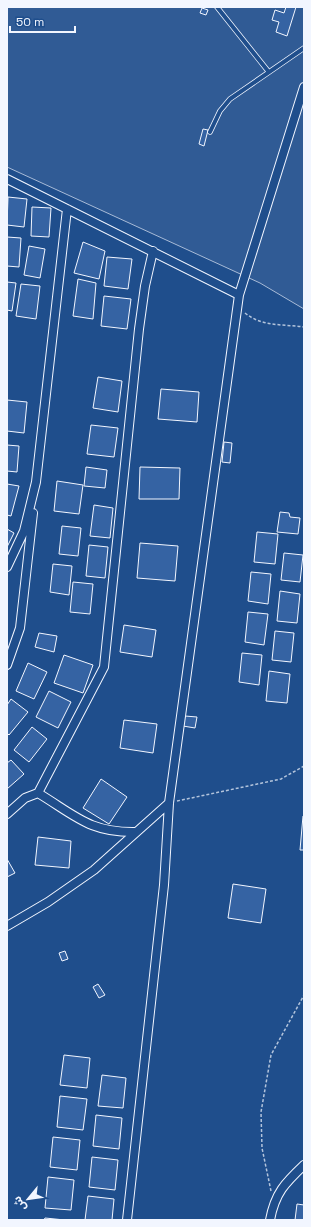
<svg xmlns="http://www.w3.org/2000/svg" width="311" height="1227" viewBox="0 0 311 1227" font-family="'Space Grotesk','Noto Sans Arabic',sans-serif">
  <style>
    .built { fill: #305b95; stroke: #a8bbd7 }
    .building { fill: #3563a3; stroke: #f2f6ff }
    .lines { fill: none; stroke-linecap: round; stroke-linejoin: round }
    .lane-casing { stroke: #f2f6ff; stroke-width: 5.5 }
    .street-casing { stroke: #f2f6ff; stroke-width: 10 }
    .path { stroke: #b3c4dc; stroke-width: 1.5; stroke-dasharray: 3 2; stroke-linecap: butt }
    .lane { stroke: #1f4e8c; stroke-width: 4 }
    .street { stroke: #1f4e8c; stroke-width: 8 }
  </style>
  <rect width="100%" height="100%" fill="#1f4e8c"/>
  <path class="built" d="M7,7H304V309L260,283L7,167Z"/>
  <path class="building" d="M286,7H296L287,36L276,32L279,22L272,20L275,10L284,13Z
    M202,8L208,10L206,15L200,13Z
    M203,129L208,130L204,146L199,144Z
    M8,197L27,199L24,227L7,225Z
    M32,207L51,208L49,237L31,236Z
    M7,237L21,238L19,267L7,266Z
    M83,242L105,251L99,279L74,273Z
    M29,246L45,249L40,278L24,275Z
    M107,257L132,259L128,289L104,286Z
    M78,279L96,283L93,319L73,316Z
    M7,282L16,283L12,311L7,310Z
    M21,284L40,286L36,319L16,316Z
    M104,296L131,299L127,329L101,326Z
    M98,377L122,381L118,412L93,408Z
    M161,389L199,392L197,422L158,419Z
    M7,400L27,402L24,433L7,431Z
    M91,425L118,428L114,457L87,454Z
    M224,442L232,443L230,463L222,462Z
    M7,445L19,446L17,472L7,471Z
    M86,467L107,470L105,488L84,486Z
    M140,467L180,468L179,499H139Z
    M57,481L83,485L79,514L54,511Z
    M7,484L19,486L11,516L7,515Z
    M94,505L113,508L110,538L90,536Z
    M280,512L289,513L290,517L300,518L298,534L277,532Z
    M62,526L81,528L78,556L59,554Z
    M7,529L14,533L7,547Z
    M257,532L278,534L275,564L254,562Z
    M140,543L178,546L175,581L137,578Z
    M89,545L108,547L105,578L86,576Z
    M284,553L303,555L300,582L281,580Z
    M53,564L72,566L69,595L50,592Z
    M251,572L271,574L268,604L248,601Z
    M73,582L93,584L90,614L70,612Z
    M280,591L300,594L297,623L277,621Z
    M248,612L268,614L264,645L245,642Z
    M124,625L156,630L152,657L120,652Z
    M275,631L294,633L291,662L272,660Z
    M39,633L57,636L54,652L35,647Z
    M242,653L262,655L259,685L239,682Z
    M64,655L93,665L83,693L54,683Z
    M28,663L47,672L34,699L16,691Z
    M269,671L290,674L287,703L266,701Z
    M49,691L71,702L58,728L36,717Z
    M11,699L28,712L9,735L7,733V705Z
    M185,716L197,717L195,728L183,726Z
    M124,720L157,724L153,753L120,748Z
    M32,727L47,739L29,762L14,750Z
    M11,760L24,774L7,789V763Z
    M101,779L127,797L109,824L83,808Z
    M303,816H304V850H300Z
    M38,837L71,841L69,868L35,865Z
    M7,859L15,873L7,877Z
    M233,884L266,889L261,923L228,918Z
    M65,951L68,959L62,961L59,953Z
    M98,984L105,995L99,998L93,987Z
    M64,1055L90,1058L87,1088L60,1085Z
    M102,1075L126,1078L123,1108L98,1106Z
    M60,1096L87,1099L83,1130L57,1127Z
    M96,1115L122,1118L119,1149L93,1146Z
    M53,1137L80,1140L77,1170L50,1167Z
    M92,1157L118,1160L115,1190L89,1187Z
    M48,1177L74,1180L71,1210L45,1208Z
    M88,1196L114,1199L112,1220H85Z
    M297,1204L304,1205V1220H295Z
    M45,1218L65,1220H44Z"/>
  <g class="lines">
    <defs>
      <path id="lane" d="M217,7L268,71
        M210,132L220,111L230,99L304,48"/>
      <path id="street" d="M7,179L239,295
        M7,567L24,531L36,482L67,209
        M7,665L20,628L33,513
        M38,793C76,816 90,833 136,832
        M7,814L25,798L38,793L104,667L139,329L145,286L153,251
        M7,926L48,902L94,870L169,803
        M127,1220L164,885L169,803L239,295L304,87
        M270,1220C275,1193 285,1183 304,1165"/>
    </defs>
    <use href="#lane" class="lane-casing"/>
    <use href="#street" class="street-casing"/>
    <path class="path" d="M245,313C262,327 284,324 304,327
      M177,801L281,779L304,766
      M271,1191L262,1148L261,1112L271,1055L304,995"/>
    <use href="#lane" class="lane"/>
    <use href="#street" class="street"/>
  </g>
  <rect width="311" height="1227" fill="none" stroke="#f2f6ff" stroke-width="16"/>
  <g transform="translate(28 1199) rotate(241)" stroke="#1f4e8c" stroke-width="3" paint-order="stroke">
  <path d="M0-3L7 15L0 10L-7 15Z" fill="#f2f6ff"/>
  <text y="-6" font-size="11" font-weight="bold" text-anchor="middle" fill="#f2f6ff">ش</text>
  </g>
  <path d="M10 26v6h65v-6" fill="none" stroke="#f2f6ff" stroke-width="2"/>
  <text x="16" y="26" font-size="12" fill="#f2f6ff" stroke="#1f4e8c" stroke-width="3" paint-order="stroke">50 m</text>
</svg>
